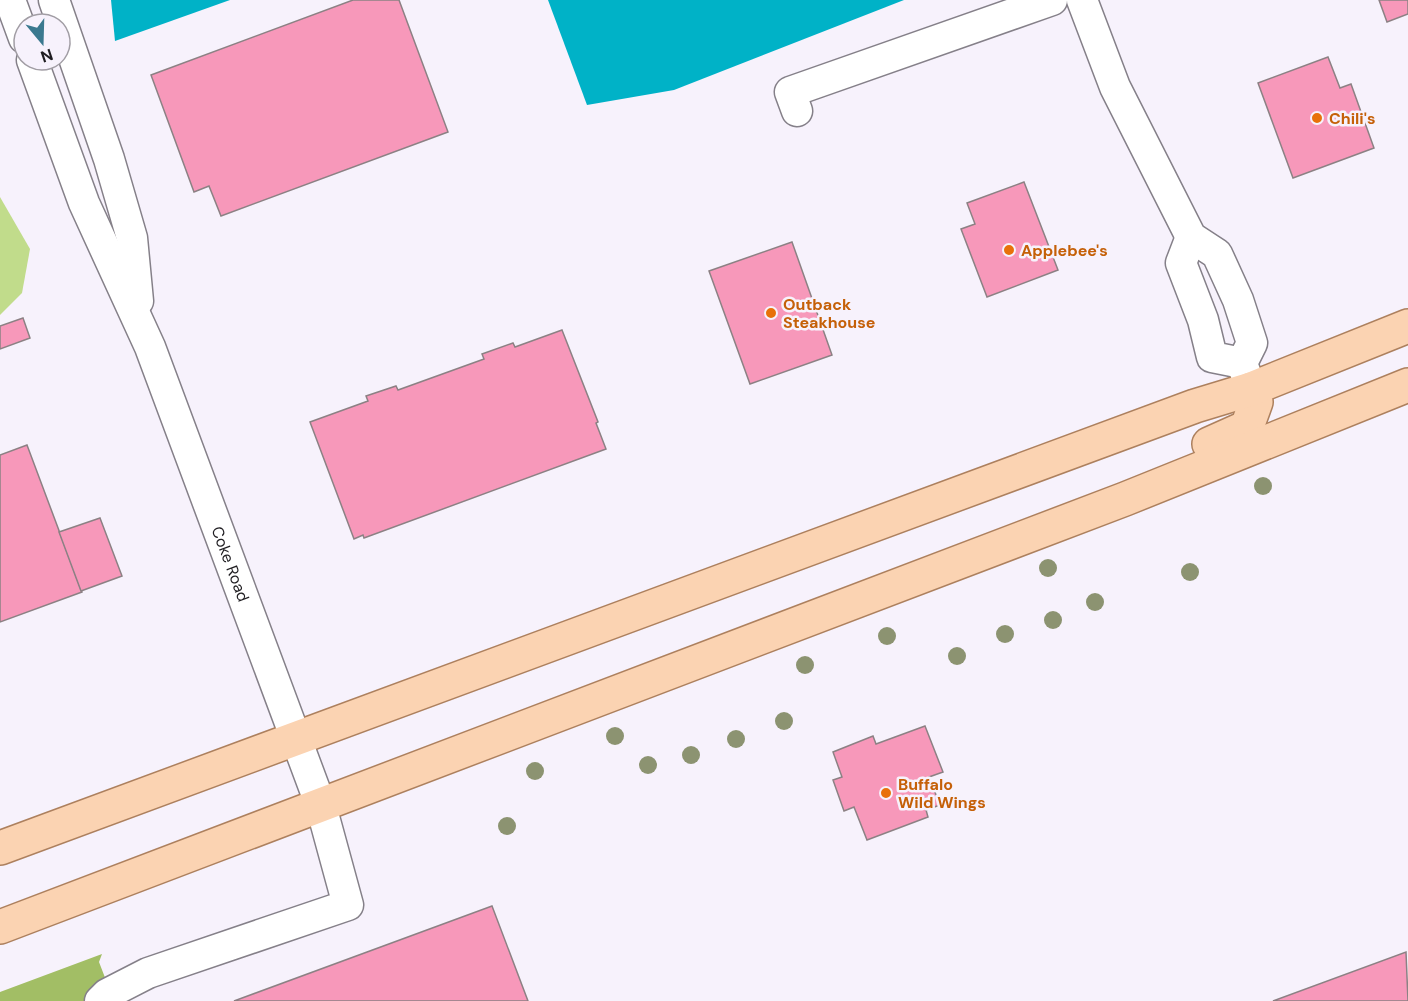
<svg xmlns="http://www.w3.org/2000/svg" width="1408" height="1001" font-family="'DM Sans',sans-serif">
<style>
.green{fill:#c1dc8b}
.forest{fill:#a2be65}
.water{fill:#00b2c7}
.building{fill:#f798ba;stroke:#8c8184;stroke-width:1.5}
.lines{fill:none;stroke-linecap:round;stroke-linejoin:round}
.minor-casing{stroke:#858089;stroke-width:33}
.major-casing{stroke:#ad805e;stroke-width:36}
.minor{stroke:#fff;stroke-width:30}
.major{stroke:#fbd3b2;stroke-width:33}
.tree{fill:#8c9371}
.food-dot{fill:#e8710a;stroke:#f7f2fc;stroke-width:2}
.labels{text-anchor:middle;stroke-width:5;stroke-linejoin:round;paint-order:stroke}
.food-label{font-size:16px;font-weight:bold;fill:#c56008;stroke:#f7f2fc;text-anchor:start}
.street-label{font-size:16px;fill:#1f1d21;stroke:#f7f2fc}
</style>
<rect width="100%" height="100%" fill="#f7f2fc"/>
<path class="green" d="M0,197L30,249L22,293L0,315Z"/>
<path class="forest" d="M102,954L99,962L114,1001H0V992Z"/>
<g class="water">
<path d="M111,0H230L115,41Z"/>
<path d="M548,0H904L674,90L587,105Z"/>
</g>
<g class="building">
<path d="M353,0H399L448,132L221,216L209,186L194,192L151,75Z"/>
<path d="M1379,0H1408V14L1387,22Z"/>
<path d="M1328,57L1340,88L1351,84L1374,148L1293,178L1258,83Z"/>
<path d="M1024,182L1058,270L987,297L961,229L975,224L967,203Z"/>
<path d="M792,242L832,355L750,384L709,271Z"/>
<path d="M23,318L30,338L0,349V326Z"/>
<path d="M562,330L598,422L596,423L606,449L364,538L363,535L354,539L310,422L368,401L366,396L396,386L398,390L484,359L482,354L513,343L515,347Z"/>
<path d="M27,445L82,592L0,622V455Z"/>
<path d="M100,518L122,576L81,591L59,532Z"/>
<path d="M925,726L943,772L929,777L940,805L926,810L928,817L867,840L854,807L844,811L833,780L842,777L833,752L873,736L876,744Z"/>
<path d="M492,906L528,1001H234Z"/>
<path d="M1406,952L1408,1001H1273Z"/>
</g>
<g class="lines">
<g class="minor-casing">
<g id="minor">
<path d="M10,0L24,38"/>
<path d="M54,0L109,159L132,238L138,301"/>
<path d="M1082,0L1115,87L1191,237L1217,254L1238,300L1252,343L1242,363L1251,389"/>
<path id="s1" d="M32,60L84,203L150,347L321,806L348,905L148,973L107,994L100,1001"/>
<path d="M797,111L790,92L1052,0"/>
<path d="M1191,237L1181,263L1203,320L1212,357L1242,363"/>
</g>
</g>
<g class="major-casing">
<g id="major">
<path d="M1209,444L1247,427L1256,402L1251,389"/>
<path d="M0,848L1195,406L1251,389L1408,326"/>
<path d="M0,927L1125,499L1408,385"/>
</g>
</g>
<use href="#minor" class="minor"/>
<use href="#major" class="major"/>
</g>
<g class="tree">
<circle cx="1263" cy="486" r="9"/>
<circle cx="1048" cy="568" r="9"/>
<circle cx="1190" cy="572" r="9"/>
<circle cx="1095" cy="602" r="9"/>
<circle cx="1053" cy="620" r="9"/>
<circle cx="1005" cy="634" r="9"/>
<circle cx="887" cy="636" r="9"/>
<circle cx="957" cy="656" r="9"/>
<circle cx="805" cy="665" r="9"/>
<circle cx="784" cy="721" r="9"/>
<circle cx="615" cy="736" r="9"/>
<circle cx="736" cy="739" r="9"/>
<circle cx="691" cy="755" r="9"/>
<circle cx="648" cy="765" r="9"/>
<circle cx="535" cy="771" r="9"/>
<circle cx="507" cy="826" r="9"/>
</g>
<g class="food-dot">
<circle cx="1317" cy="118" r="6"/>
<circle cx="1009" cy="250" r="6"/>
<circle cx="771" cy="313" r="6"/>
<circle cx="886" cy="793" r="6"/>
</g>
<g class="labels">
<g class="food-label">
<text x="1329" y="124">Chili's</text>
<text x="1021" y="256">Applebee's</text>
<text x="783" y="310">Outback<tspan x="783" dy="18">Steakhouse</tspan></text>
<text x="898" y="790">Buffalo<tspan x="898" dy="18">Wild Wings</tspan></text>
</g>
<g class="street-label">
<text dy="6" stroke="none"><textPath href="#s1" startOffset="542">Coke Road</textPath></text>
</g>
</g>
<g transform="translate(42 42) rotate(161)"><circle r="28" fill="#f7f2fc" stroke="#a19da4" stroke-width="1.5"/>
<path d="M0-4.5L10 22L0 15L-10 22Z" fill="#3b798f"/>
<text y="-9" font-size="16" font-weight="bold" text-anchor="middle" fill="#1f1d21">N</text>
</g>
</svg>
